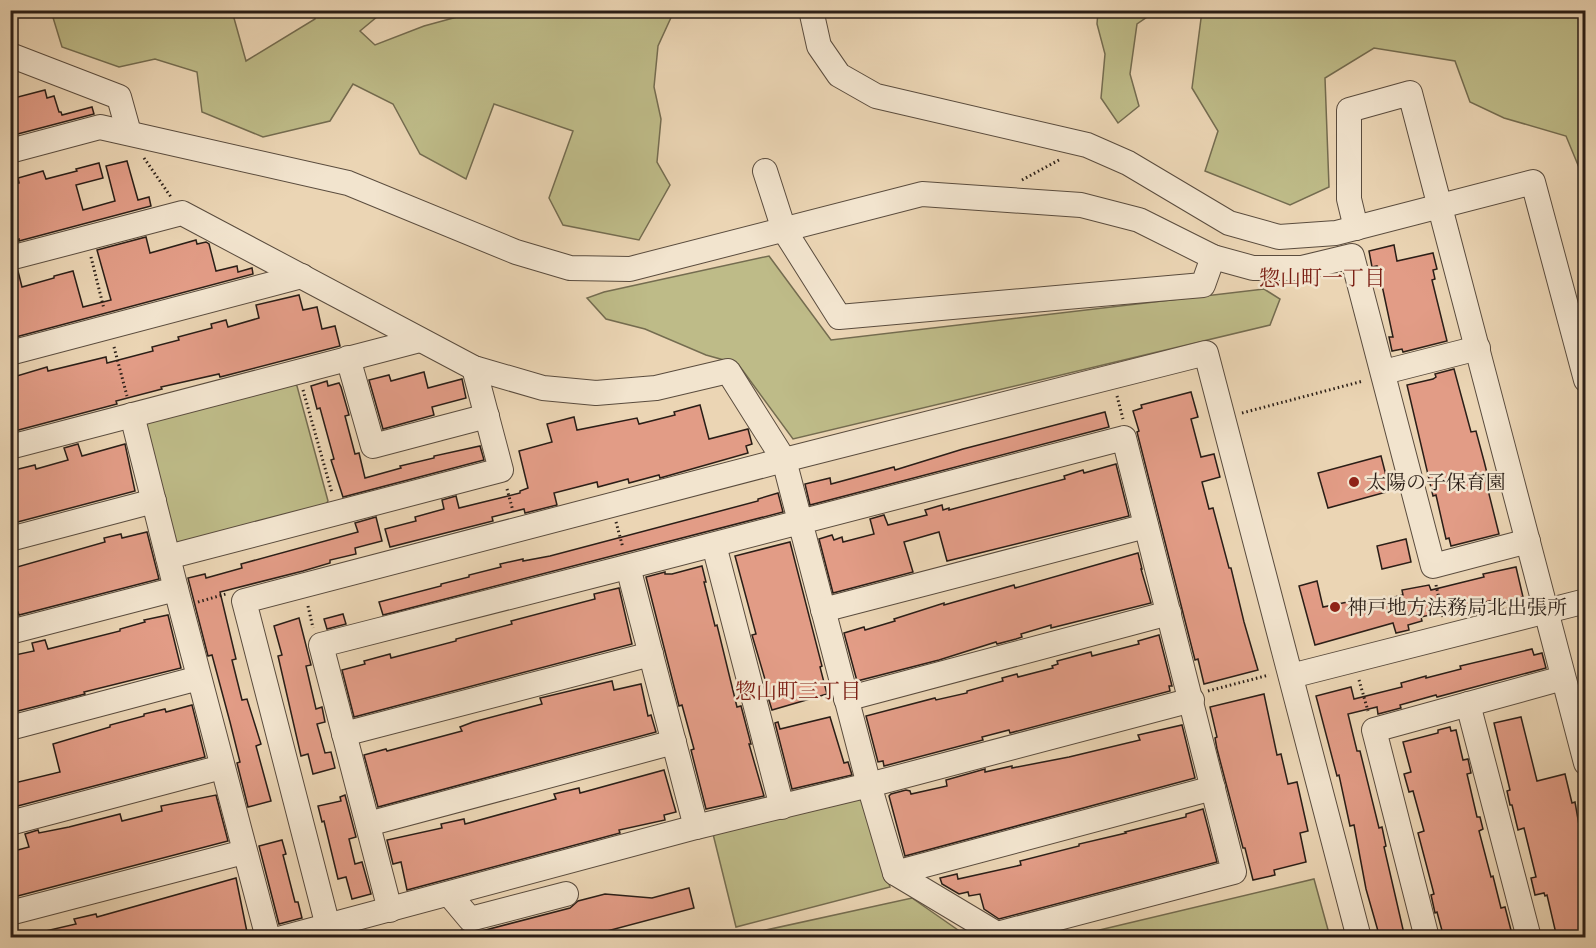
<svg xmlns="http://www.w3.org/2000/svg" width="1596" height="948" font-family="'Libre Caslon Text','Noto Serif JP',serif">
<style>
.green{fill:#bebb88;stroke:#746c50;stroke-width:1.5}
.building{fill:#e29c86;stroke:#2a1e17;stroke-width:1.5}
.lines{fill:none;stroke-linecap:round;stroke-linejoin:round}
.minor-casing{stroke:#5a4c3e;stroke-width:26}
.path{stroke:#2a1e17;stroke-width:3;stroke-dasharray:1.5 3;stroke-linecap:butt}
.minor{stroke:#f2e4ce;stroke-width:24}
.poi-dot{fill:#8f2418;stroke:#f2e4ce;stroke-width:2}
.labels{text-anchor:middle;stroke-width:5;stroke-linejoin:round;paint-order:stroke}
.poi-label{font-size:20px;fill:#2a1e17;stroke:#f2e4ce;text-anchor:start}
.neighbourhood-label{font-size:21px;fill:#7a1f14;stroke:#f2e4ce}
</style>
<rect width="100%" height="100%" fill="#ebd5b4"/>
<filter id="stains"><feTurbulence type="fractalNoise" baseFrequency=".00333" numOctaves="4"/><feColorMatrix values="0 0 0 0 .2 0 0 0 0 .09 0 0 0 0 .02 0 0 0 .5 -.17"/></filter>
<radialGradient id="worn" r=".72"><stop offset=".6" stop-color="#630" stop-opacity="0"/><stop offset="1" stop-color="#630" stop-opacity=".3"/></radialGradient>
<g class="green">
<path d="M51,11H232L246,61L315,19L316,11H384L360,31L375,45L424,26L479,11H674L658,46L654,87L661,119L657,162L670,185L639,240L563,225L549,198L573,131L494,104L466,179L420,154L393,104L353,84L330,121L263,137L202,112L197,72L155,59L119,67L62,47Z"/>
<path d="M1098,11H1156L1137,24L1130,74L1139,106L1118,123L1101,98L1105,54L1097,24Z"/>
<path d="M1202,11H1585V182L1566,136L1504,118L1470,102L1455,61L1374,48L1325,78L1329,187L1290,205L1205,171L1218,131L1192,88Z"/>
<path d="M769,256L831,340L1264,289L1280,299L1270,325L793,439L738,364L706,355L645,329L606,319L587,298L604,292Z"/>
<path d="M293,381L297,386L328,501L322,511L180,547L171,539L142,432L149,419Z"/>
<path d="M855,795L867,802L890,887L736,927L713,834Z"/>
<path d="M1314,879L1330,937H1070Z"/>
<path d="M912,898L968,937H734Z"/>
</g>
<g class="building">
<path d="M45,90L47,98L54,96L59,112H61L62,115L92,107L94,114L10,136V99Z"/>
<path d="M127,161L138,200L149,197L151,206L19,241V239L14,241L10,229V185L19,183L18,178L43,171L46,179L77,171L76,169L99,163L103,178L76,185L83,210L115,201L106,166Z"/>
<path d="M146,237L150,253L196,240L197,244L206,242L209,244L216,271L237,266L238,272L252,268L253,274L12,338L10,272L18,271L22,287L54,278V276L73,271L83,307L111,300L97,250Z"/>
<path d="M1394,245L1397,261L1433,253L1437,269L1433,270L1435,279L1432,280L1447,341L1403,352L1402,349L1392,351L1389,337H1393L1383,290L1377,266L1372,267L1369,251Z"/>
<path d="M299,295L303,310L317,307L322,329L335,326L340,346L220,377L219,374L161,387L162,389L116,401L117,404L11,432L10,378L47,367L48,371L106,357L107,363L153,351L152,347L179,340L178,337L212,328L211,324L226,320L228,327L259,318L256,305Z"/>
<path d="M1454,369L1471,432L1476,431L1484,461L1488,477L1485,478L1499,534L1451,546L1449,538L1446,539L1436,495L1433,496L1407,385L1433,379L1436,377L1435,374Z"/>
<path d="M424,372L428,388L462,379L466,398L432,407L434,415L383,429L369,380L389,375L391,381Z"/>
<path d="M327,381L328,386L339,383L341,387L349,415L345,416L355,454L359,453L365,478L401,468L400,466L434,458V456L480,446L484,460L343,497L331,460L334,459L320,408L317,409L311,386Z"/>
<path d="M1191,392L1198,417L1191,419L1201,457L1214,454L1220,477L1202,482L1209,509L1213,508L1229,568H1231L1244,622L1258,670L1204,684L1198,659L1195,660L1137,432L1139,431L1133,411L1142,408L1141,405Z"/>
<path d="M700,405L709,439L748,429L752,444L746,446L748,453L660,478L659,475L629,483L628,479L598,487L597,482L554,493L557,505L525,513L524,509L492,517L493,521L390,547L385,529L416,521L415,517L444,509L442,500L456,496L459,508L520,493V491L528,488L519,451L552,442L547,424L574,417L577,430L637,418L639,424L675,415L674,412Z"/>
<path d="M1105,412L1109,427L1105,428L810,505L805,484L830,478L831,484L894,467L895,470L963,449Z"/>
<path d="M78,444L82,456L125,444L135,491L10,524V471L35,465L36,469L68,460L64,448Z"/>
<path d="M1381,456L1390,491L1328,508L1318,473Z"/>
<path d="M1116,464L1129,516L947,561L939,532L904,542L913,572L833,593L819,539L832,535L834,540L842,537L843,542L874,534L870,519L884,515L888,525L927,515L925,510L942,505L943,510L949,508V510L1065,479L1064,476L1083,470L1084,473Z"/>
<path d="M778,493L783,512L383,615L379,602L441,586V584L469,577V575L501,567L500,564L523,559V561L550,556L758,501V499Z"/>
<path d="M376,517L382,541L355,548L356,554L330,560V563L303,571L220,592L236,659L232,660L242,700L247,699L261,744L256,746L271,801L248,807L237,763L240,762L230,722L212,655L208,656L188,578L205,574L206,578L242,568L241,564L358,532L355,523Z"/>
<path d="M147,532L159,579L19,615L18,612L10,614V569L105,542L104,538L121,534L122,538Z"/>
<path d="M1406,539L1411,562L1382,569L1377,546Z"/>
<path d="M790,542L822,666L820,667L827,694L772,710L767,694L769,693L752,635L756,634L735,556Z"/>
<path d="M1138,553L1142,569H1141L1151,603L1051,628V625L1021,634L1022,637L1016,639L997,644L996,642L939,660L857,681L844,633L864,627L865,630L895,621L894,619L944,603V605L1014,585L1015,588Z"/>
<path d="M702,566L706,582H704L715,626L717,625L737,707L741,706L751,744H749L764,796L706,809L691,750L694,749L682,705L679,706L646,577L665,572V574H672Z"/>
<path d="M1516,567L1523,597L1491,605L1490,601L1421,617L1422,621L1408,625L1409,630L1396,633L1393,623L1315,645L1299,586L1317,581L1323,607L1362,599L1364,604L1403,595L1402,590L1429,585L1431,590L1484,577L1483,574Z"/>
<path d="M619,588L632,644L354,717L342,670L365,664L364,661L390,654L391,658L456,641V639L512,624L511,621L595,599L594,594Z"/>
<path d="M343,614L346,624L327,629L324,619Z"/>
<path d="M168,615L181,668L84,692L85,694L10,713V656L34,651L32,643L45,640L48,649L120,631V629L145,622L144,620Z"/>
<path d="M299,618L311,665L306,666L316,709L322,707L325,722L317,724L325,753L331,752L335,768L313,774L308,754L301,756L278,656L282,655L274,626Z"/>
<path d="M1159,635L1172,686H1169L1170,691L1010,733L1009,730L982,737L983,740L884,766L883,761L878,762L866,716L935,698L936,700L967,693V691L1003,681L1002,678L1017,674L1018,677L1053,668L1052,666L1058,664L1057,661L1091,652L1092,656L1139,644L1138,641Z"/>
<path d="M1532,649L1534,655L1542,653L1546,668L1437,697L1436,695L1400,705L1401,708L1378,714L1377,707L1348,714L1357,751H1360L1379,828L1382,827L1386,846L1384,847L1405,938H1380L1366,889L1354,825L1350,826L1339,775L1337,776L1316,696L1351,687L1354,699L1402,687L1401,683L1426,676V678L1461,669L1460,666Z"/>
<path d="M612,681L614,690L641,684L648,716L651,715L656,732L378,807L364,755L386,749L387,751L462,731L460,727L473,722L542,704L540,698Z"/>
<path d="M1264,694L1277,755L1281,754L1288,784L1297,782L1308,831L1300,833L1306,862L1274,870L1275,875L1253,880L1245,848H1243L1217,749L1215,738L1217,737L1210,707Z"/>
<path d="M192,705L205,757L10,808V784L60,772L53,744L110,727V725L144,716V714L165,709L166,712Z"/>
<path d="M830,717L844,763L848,762L852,775L792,789L775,723L778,722L780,729Z"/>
<path d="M1521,717L1537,781L1565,774L1572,803L1575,802L1586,865V938H1557L1547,895L1545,896L1544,893L1535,895L1531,878L1536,877L1524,828L1518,830L1512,805H1510L1507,791L1510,790L1494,723Z"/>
<path d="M1182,725L1195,778L905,856L889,796L891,794L906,790L910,791L911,794L947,786L946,780L985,769V772L1012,766V768L1069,757L1140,740L1138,735Z"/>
<path d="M1450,727L1451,731L1456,730L1463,760L1468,759L1471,773L1467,774L1477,817H1480L1483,829L1479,831L1491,877L1493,876L1501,908L1505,907L1513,938H1444L1437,912L1435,913L1431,895L1434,894L1418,833L1424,831L1413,791L1409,792L1404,774L1411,772L1403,742L1438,733V730Z"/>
<path d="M664,770L676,812L664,815L665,820L619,830L620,833L407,890L401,862L393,864L387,840L442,828L441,824L464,819L465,824L556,799L554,794L579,788L580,793Z"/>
<path d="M216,795L228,841L10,898V852L29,847L25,834L38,830L39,833L69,827L120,814L122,821L162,811L161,806Z"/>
<path d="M345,795L356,837L349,839L355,864L362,862L371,894L352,899L346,877L338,879L324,821L322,822L318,806L341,801L340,797Z"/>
<path d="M1203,809L1217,862L999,919L984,909L980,894L969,896L968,892L959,894L942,884L940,878L957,874L958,879L1021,865L1020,861L1079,846V844L1126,833L1125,832L1186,817V814Z"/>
<path d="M282,840L286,854L283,855L295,902H298L302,918L279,924L259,846Z"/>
<path d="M236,878L247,932L224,938H42L41,932L76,924L74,919L96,914L97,917Z"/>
<path d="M689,888L694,908L607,931L609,938H453V933L462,930L474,933L570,908L578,901L605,894L652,898Z"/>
</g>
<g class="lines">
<g class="minor-casing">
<g id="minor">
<path d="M811,10L819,46L839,75L876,96L1087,145L1128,163L1229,223L1279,237L1336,233L1533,182L1586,380"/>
<path d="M10,55L119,97L129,133"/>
<path d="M10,151L100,127L348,183L516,252L570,268L630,269L922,194L1081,205L1139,220L1213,257L1253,268H1302L1352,256L1433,566L1528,541"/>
<path d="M765,171L784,230L839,317L1203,285L1213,257"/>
<path d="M1356,228L1349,199V110L1410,93L1586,763"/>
<path d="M10,258L182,213L474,368L543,388L596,393L656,388L728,371L784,460L869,785L895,873L997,934L1234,872L1124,438C856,508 589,577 321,645L390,910"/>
<path d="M10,353L302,276"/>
<path d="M348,358L373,446L487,416"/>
<path d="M1384,372L1478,348"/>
<path d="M132,415L176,589L268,938"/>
<path d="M10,447L420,340"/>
<path d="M10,539L154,501"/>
<path d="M714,545L782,807"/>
<path d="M168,557L501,470L474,368"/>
<path d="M628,567L696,827"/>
<path d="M823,610L1146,526"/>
<path d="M10,632L176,589"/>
<path d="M1291,676L1586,601"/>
<path d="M846,699L1169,613"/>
<path d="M1468,704L1529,938"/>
<path d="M10,728L199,678"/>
<path d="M344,734L651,654"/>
<path d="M10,823L222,767"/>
<path d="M368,824L674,742"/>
<path d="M895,873L1213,788"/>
<path d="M449,894L470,919L566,894"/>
<path d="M10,913L244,852"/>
<path d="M282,938L696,827L869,785L1192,700"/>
<path d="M331,938L244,601L784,460L1206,353L1359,938"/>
<path d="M1427,938L1374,730L1563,678"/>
</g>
</g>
<g class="path">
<path d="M144,158L171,197"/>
<path d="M1022,180L1059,160"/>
<path d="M91,257L104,309"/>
<path d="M114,347L127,396"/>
<path d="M303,390L332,493"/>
<path d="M1117,396L1123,419"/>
<path d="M1242,413L1363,381"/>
<path d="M507,489L513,511"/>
<path d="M616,522L623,548"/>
<path d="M1436,585L1443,617"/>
<path d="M198,602L226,594"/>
<path d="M308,606L313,628"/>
<path d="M1359,680L1368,711"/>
<path d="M1208,691L1269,675"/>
</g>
<use href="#minor" class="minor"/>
</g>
<g class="poi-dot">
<circle cx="1354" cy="482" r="6"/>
<circle cx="1335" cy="607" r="6"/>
</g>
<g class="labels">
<g class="poi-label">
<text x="1366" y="489">太陽の子保育園</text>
<text x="1347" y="614">神戸地方法務局北出張所</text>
</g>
<g class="neighbourhood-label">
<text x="1322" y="285">惣山町一丁目</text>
<text x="798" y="698">惣山町三丁目</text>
</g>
</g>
<rect width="1596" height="948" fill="none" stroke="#ebd5b4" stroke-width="36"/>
<rect x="12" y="12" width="1572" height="924" fill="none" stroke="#2a1e17" stroke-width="3"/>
<rect x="18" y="18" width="1560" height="912" fill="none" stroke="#2a1e17" stroke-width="1.5"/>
<rect width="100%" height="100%" filter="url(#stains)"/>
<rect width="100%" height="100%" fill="url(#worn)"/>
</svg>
